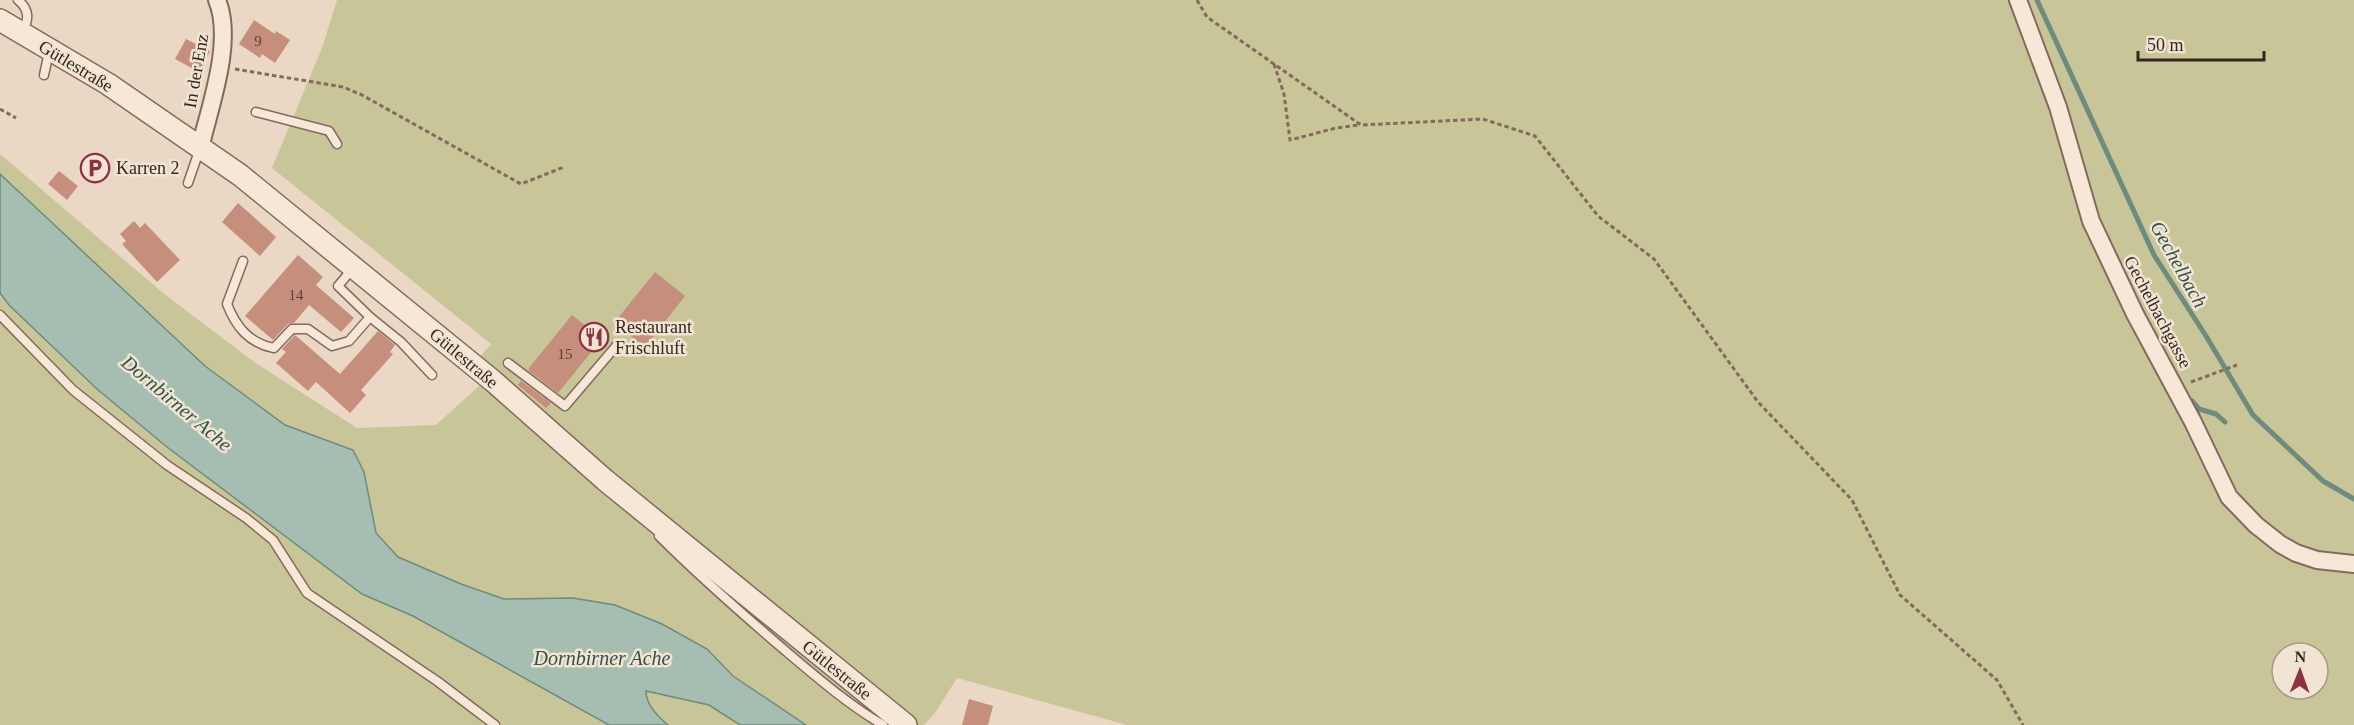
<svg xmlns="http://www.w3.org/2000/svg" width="2354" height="725" font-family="'Times New Roman',serif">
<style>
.green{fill:#c8c599;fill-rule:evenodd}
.water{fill:#a6beb2;stroke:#6d8b7e;stroke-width:1.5}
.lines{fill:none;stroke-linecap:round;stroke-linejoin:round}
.stream{stroke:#6d8b7e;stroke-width:5}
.building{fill:#c68e7d}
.service-casing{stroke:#846a5c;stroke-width:11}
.minor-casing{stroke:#846a5c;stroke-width:20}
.tertiary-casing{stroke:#846a5c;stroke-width:24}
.path{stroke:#846a5c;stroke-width:3;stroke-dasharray:4.5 3;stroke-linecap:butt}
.service{stroke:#f6e7d7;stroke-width:8}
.minor{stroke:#f6e7d7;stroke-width:16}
.tertiary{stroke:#f6e7d7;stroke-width:21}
.labels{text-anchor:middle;stroke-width:5;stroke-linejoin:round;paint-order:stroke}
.number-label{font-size:15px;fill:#594036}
.street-label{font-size:18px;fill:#35261f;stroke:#f2e4d3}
.poi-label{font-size:18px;fill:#35261f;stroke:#f2e4d3;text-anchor:start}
.water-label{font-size:20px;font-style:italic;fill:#2f534b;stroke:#f2e4d3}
</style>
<rect width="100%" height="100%" fill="#ead8c4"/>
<g class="green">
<path d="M337,0H2354V725H1127L957,678L935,713L924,725H806L733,676L707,649L662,624L615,605L573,598L504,599L461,584L398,557L376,533L370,503L353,450L285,425L205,366L0,174V154L163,293L254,362L357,428L436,425L490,376L475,363L491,344L272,168L322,48ZM2282,653H2318V689H2282Z"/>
<path d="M0,293L9,305L167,447L362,594L413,616L609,725H0Z"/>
<path d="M645,691L709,705L740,725H668C657,716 646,705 645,691Z"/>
</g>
<path class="water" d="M0,174L205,366L285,425L353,450L364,472L376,533L398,557L461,584L504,599L573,598L615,605L662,624L707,649L733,676L806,725H740L709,705L646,691C646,705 657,716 668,725H609L413,616L362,594L167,447L97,389L9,305L0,293Z"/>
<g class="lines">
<g class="stream">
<path d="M2037,0L2154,255L2206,336L2253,415L2323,481L2354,499"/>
<path d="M2192,401L2199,409L2216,414L2225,422"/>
<path d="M2194,406L2198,415"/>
</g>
</g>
<g class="building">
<path d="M254,20L275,34L276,31L290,40L275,63L262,54L260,58L239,44Z"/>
<path d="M186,39L210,51L199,72L175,59Z"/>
<path d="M59,171L78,186L67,200L48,184Z"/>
<path d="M238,203L276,237L260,256L222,222Z"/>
<path d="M134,221L140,228L145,223L180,260L157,282L122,244L126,241L120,234Z"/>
<path d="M298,255L323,277L316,285L354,318L341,332L309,305L294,323L288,324L273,340L245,316Z"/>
<path d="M655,272L685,296L645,347L614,323Z"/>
<path d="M572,315L602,339L558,393L529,371V368Z"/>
<path d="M378,331L395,345L390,352L393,354L361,390L366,395L350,413L316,382L308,391L276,363L286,352L282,349L295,335L340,374Z"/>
<path d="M521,381L551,403L546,408L518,385Z"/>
<path d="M969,699L993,706L988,725H962Z"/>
</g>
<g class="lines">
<g class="service-casing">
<g id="service">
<path d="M18,0C30,10 29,20 22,33"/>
<path d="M44,75L49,52"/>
<path d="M256,112L329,131L337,144"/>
<path d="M188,183L200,148"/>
<path d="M243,261L227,304C236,327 249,343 274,348L292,329H308L332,346L349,341L370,317L338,286L354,267"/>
<path d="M0,315L73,390L167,465L246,518L273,540L307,593L437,681L495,725"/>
<path d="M370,317L401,342L432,375"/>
<path d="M508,363L565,406L617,345"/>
<path d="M659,536C698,575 739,611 781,647C814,675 846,703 883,725"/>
</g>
</g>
<g class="minor-casing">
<g id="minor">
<path d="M2018,0L2058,107L2091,221L2135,314L2193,422L2229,497L2256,525L2280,544L2296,553L2317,560L2354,564"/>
<path d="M200,148C210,106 234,41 217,0"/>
</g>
</g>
<g class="tertiary-casing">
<path id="tertiary" d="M0,20L108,84L240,175L493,381L605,480L906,725"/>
</g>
<g class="path">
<path d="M1197,0L1207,17L1361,125L1483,119L1535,136L1598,216L1654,259L1758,402L1852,500L1900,595L1997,680L2023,725"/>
<path d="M1274,64L1284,94L1290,140L1336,128L1359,125"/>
<path d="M235,69L343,87L362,95L521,184L564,167"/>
<path d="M0,109L16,118"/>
<path d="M2191,382L2237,365"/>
</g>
<use href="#service" class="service"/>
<use href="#minor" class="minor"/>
<use href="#tertiary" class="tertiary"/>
</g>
<defs>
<g id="parking-ring" transform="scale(1.5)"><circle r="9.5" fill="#f2e4d3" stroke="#8e3143" stroke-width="1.5"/><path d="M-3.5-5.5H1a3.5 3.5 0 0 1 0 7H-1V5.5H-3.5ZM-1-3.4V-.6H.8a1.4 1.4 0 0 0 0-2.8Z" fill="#8e3143"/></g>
<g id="restaurant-ring" transform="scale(1.5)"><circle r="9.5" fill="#f2e4d3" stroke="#8e3143" stroke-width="1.5"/><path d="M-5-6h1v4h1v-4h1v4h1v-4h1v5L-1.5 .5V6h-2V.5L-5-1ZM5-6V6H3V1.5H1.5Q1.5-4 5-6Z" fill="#8e3143"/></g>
</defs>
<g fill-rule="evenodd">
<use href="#parking-ring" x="95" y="168"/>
<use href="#restaurant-ring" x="594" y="337"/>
</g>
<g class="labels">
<g class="number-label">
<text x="258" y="46">9</text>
<text x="296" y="300">14</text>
<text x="565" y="359">15</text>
</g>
<g class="street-label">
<text transform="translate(76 66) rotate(31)" y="6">Gütlestraße</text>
<text transform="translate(196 71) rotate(-80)" y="6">In der Enz</text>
<text transform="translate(2158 312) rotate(62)" y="6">Gechelbachgasse</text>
<text transform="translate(464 358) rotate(40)" y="6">Gütlestraße</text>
<text transform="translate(837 670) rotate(39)" y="6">Gütlestraße</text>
</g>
<g class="poi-label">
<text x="116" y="174">Karren 2</text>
<text x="615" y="333">Restaurant<tspan x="615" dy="21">Frischluft</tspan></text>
</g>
<g class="water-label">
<text transform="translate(2179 264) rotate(61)" y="7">Gechelbach</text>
<text transform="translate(177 403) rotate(40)" y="7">Dornbirner Ache</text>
<text x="602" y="665">Dornbirner Ache</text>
</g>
</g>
<g transform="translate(2300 671) rotate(1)"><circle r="28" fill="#f2e4d3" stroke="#a6988b" stroke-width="1.5"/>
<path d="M0-4.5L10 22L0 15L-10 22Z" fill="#8e3143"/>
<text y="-9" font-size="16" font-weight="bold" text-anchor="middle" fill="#35261f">N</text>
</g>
<path d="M2138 51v9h126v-9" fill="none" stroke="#35261f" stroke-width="3"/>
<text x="2147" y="51" font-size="18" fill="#35261f" stroke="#f2e4d3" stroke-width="4.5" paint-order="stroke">50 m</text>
</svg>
